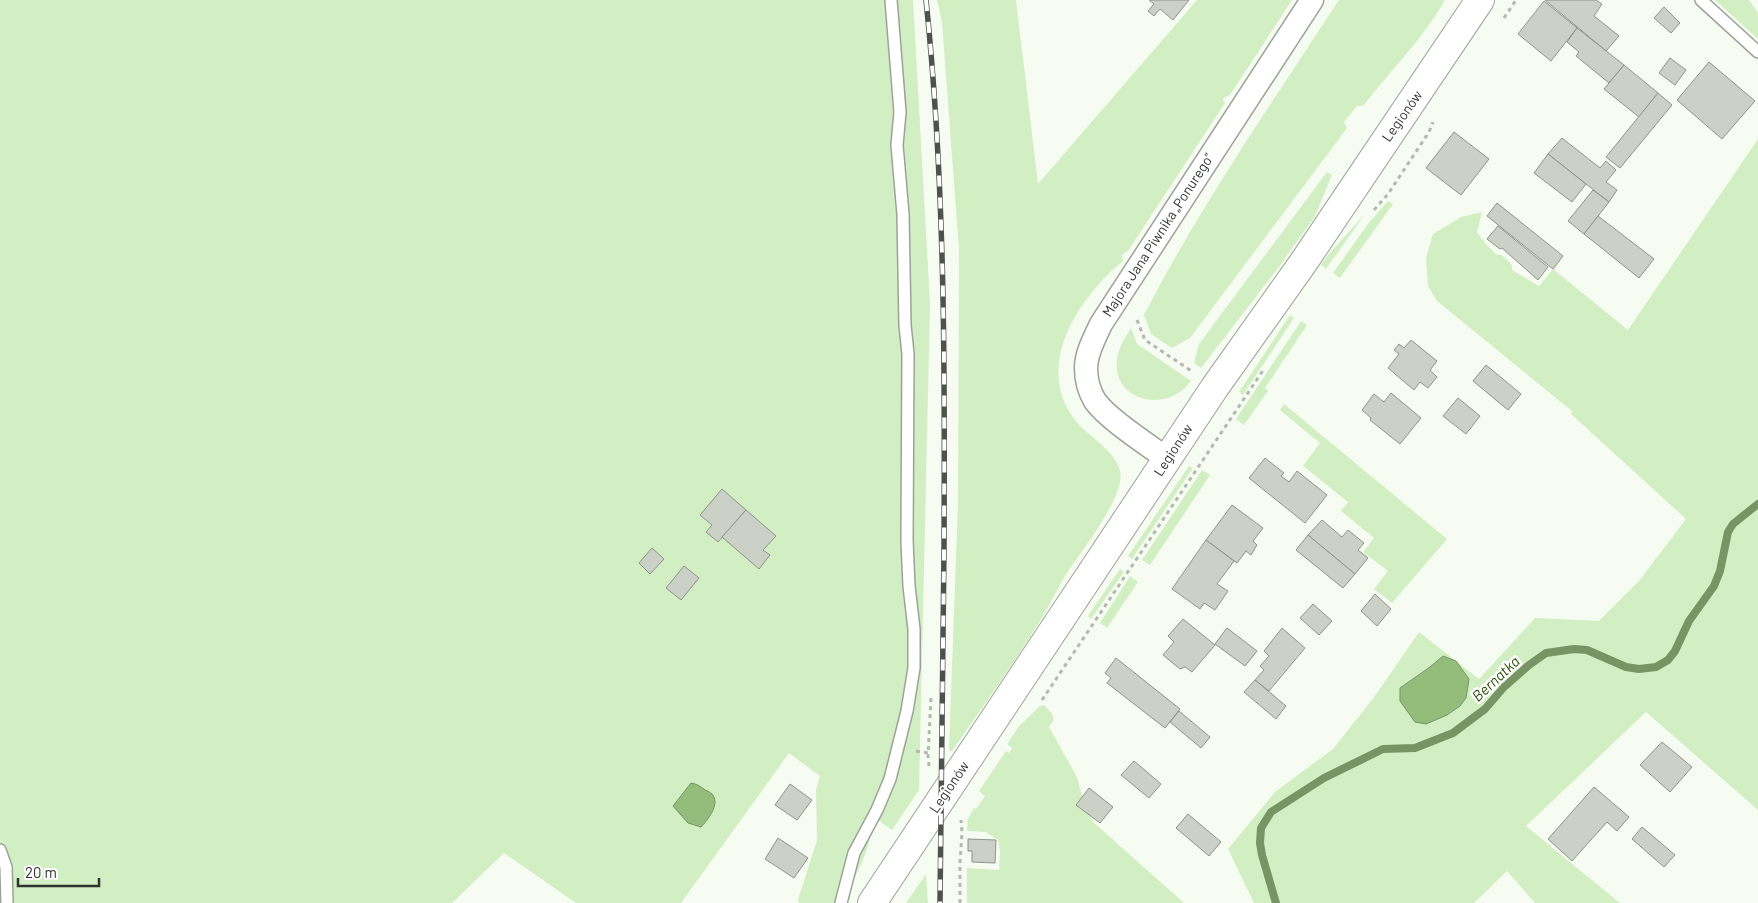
<svg xmlns="http://www.w3.org/2000/svg" width="1758" height="903" font-family="Barlow,sans-serif">
<style>
.green{fill:#d2eec3}
.water{fill:#94bd7b;stroke:#769464}
.lines{fill:none;stroke-linecap:round;stroke-linejoin:round}
.stream{stroke:#769464;stroke-width:8}
.building{fill:#cbd1c7;stroke:#8e938b}
.service-casing{stroke:#9ca299;stroke-width:14}
.minor-casing{stroke:#9ca299;stroke-width:25}
.tertiary-casing{stroke:#9ca299;stroke-width:30}
.path{stroke:#b4b8b1;stroke-width:3;stroke-dasharray:4 4;stroke-linecap:butt}
.service{stroke:#fff;stroke-width:11}
.minor{stroke:#fff;stroke-width:22}
.tertiary{stroke:#fff;stroke-width:28}
.rail-casing{stroke:#4f514d;stroke-width:5.5}
.rail{stroke:#fff;stroke-width:4;stroke-dasharray:11;stroke-linecap:butt}
.labels{text-anchor:middle;stroke-width:5;stroke-linejoin:round;paint-order:stroke}
.street-label{font-size:14px;fill:#313330;stroke:#fff}
.water-label{font-size:15px;font-style:italic;fill:#294e06;stroke:#fff}
</style>
<rect width="100%" height="100%" fill="#f6fcf2"/>
<g class="green">
<path d="M0,0H913L930,304L919,790L892,830L874,817C871,847 857,881 836,903H799L798,900L817,840L816,790L820,776L789,753L681,903H576L504,853L452,903H0Z"/>
<path d="M937,0H1016L1038,184L1197,0H1292L1230,95L1225,97L1223,99L1225,103L1128,251L1122,255L1123,261C1079,297 1032,367 1076,421C1090,439 1126,456 1120,482C1114,511 1082,550 1065,576C1057,589 1051,603 1043,616C1015,662 983,706 952,751H949L958,501L959,249L942,22Z"/>
<path d="M1339,0H1445C1423,39 1390,71 1363,106H1357L1344,122L1347,128L1190,338L1172,348L1151,334L1144,315C1201,205 1271,104 1339,0Z"/>
<path d="M1715,0H1749L1758,13V39Z"/>
<path d="M1758,139V810L1646,712L1526,826L1620,903H1535L1507,871L1474,903H1254L1228,849L1275,792L1333,749L1375,696L1419,632L1479,679L1535,618L1599,621L1639,581L1686,519L1571,414L1572,411L1437,301L1428,286L1426,258L1433,234L1461,217L1482,212L1477,232L1485,243L1497,255H1502L1512,265V270L1539,286L1553,269L1628,330Z"/>
<path d="M1327,172L1332,175L1315,216L1279,267L1201,368L1194,363L1199,344Z"/>
<path d="M1388,201L1393,204L1340,278L1333,273L1368,224Z"/>
<path d="M1365,214L1326,269L1321,265L1327,256Z"/>
<path d="M1290,315L1294,318L1243,395L1239,392Z"/>
<path d="M1301,321L1307,325L1265,388L1268,391L1244,425L1236,419Z"/>
<path d="M1131,328L1137,344L1191,381C1168,414 1112,402 1117,360C1118,348 1125,338 1131,328Z"/>
<path d="M1284,404L1447,539L1392,603L1374,589L1388,571L1363,552L1374,538L1341,511L1348,502L1303,466L1320,443L1280,410Z"/>
<path d="M1189,466L1193,468L1132,559L1128,556Z"/>
<path d="M1202,470L1210,475L1150,565L1142,560Z"/>
<path d="M1120,569L1124,572L1091,619L1088,616Z"/>
<path d="M1130,576L1138,582L1107,628L1100,623Z"/>
<path d="M1044,705L1052,714L1054,720L1049,727L1077,777L1084,804L1093,822L1184,903H967V868L999,870L1000,851L998,840L986,832L967,831L968,819L974,808L976,809L985,796L979,791L1006,751L1009,753L1012,748L1008,745V743L1019,726L1040,706Z"/>
<path d="M926,874L928,903H906Z"/>
</g>
<g class="water">
<path d="M1443,656L1456,661L1469,679L1466,698L1460,706L1447,715L1426,724L1415,722L1400,701V688L1430,667Z"/>
<path d="M691,783C697,784 700,786 705,790C708,791 710,792 712,794C721,804 707,821 701,827L688,823L673,806Z"/>
</g>
<g class="lines">
<path class="stream" d="M1276,903L1262,855L1260,843L1261,828L1271,812L1324,778L1383,749L1415,748L1453,733L1485,709L1504,687L1529,665L1546,653L1574,649L1587,650L1626,667L1639,669L1656,667L1668,660L1675,651L1689,621L1714,586L1720,571L1728,532L1733,524L1758,504"/>
</g>
<g class="building">
<path d="M1149,0H1189L1173,20L1160,9L1154,16L1148,11L1154,4Z"/>
<path d="M1545,0H1596L1602,4L1594,16L1619,36L1606,51Z"/>
<path d="M1544,1L1577,28L1551,61L1518,34Z"/>
<path d="M1664,7L1680,23L1671,33L1654,18Z"/>
<path d="M1577,28L1624,65L1609,83L1576,56L1579,52L1567,42Z"/>
<path d="M1670,58L1686,70L1675,85L1659,73Z"/>
<path d="M1709,62L1755,101L1722,139L1677,100Z"/>
<path d="M1624,65L1658,93L1639,117L1604,89Z"/>
<path d="M1658,93L1672,105L1620,168L1606,157Z"/>
<path d="M1454,132L1489,159L1461,195L1426,168Z"/>
<path d="M1562,138L1600,168L1606,161L1616,170L1606,182L1617,190L1609,202L1548,154Z"/>
<path d="M1548,154L1586,184L1572,202L1534,173Z"/>
<path d="M1593,190L1609,202L1584,234L1568,221Z"/>
<path d="M1497,203L1563,256L1553,269L1487,216Z"/>
<path d="M1598,216L1654,259L1639,278L1584,234Z"/>
<path d="M1498,226L1548,267L1538,280L1502,248L1500,249L1487,239Z"/>
<path d="M1411,340L1437,361L1430,370L1437,377L1428,388L1420,382L1414,390L1388,368L1399,354L1394,350L1399,344L1404,348Z"/>
<path d="M1486,365L1521,394L1508,410L1473,381Z"/>
<path d="M1391,393L1421,418L1400,444L1370,420L1371,418L1362,410L1374,394L1384,402Z"/>
<path d="M1458,398L1480,416L1466,434L1443,416Z"/>
<path d="M1265,458L1284,473L1281,476L1289,482L1297,471L1327,495L1305,523L1249,478Z"/>
<path d="M722,489L746,510L718,542L706,532L712,525L700,515Z"/>
<path d="M1232,505L1263,528L1253,541L1257,545L1251,555L1246,551L1237,563L1206,540Z"/>
<path d="M746,510L776,536L763,550L770,555L759,569L722,537Z"/>
<path d="M1322,520L1342,537L1348,530L1364,543L1358,550L1368,558L1355,574L1308,535Z"/>
<path d="M1308,535L1355,574L1343,588L1296,550Z"/>
<path d="M1206,540L1234,561L1217,584L1228,591L1215,610L1204,603L1200,609L1172,589Z"/>
<path d="M652,548L664,559L650,574L639,563Z"/>
<path d="M684,566L699,578L681,600L666,588Z"/>
<path d="M1375,594L1391,609L1377,626L1361,611Z"/>
<path d="M1313,604L1332,621L1319,635L1300,618Z"/>
<path d="M1183,619L1215,645L1192,672L1185,667L1180,669L1163,655L1174,642L1168,636Z"/>
<path d="M1227,628L1257,651L1245,666L1215,644Z"/>
<path d="M1282,628L1305,648L1269,691L1255,680L1264,670L1260,666L1269,656L1264,651Z"/>
<path d="M1116,658L1180,709L1165,728L1107,683L1111,678L1105,673Z"/>
<path d="M1255,680L1286,706L1276,719L1244,692Z"/>
<path d="M1179,711L1210,737L1201,748L1170,722Z"/>
<path d="M1662,742L1692,767L1670,792L1640,765Z"/>
<path d="M1134,761L1161,784L1149,798L1121,775Z"/>
<path d="M790,784L812,800L797,820L775,805Z"/>
<path d="M1594,787L1629,817L1617,831L1607,822L1572,861L1548,839Z"/>
<path d="M1089,788L1113,807L1100,823L1076,805Z"/>
<path d="M1188,814L1221,842L1209,856L1176,828Z"/>
<path d="M1642,827L1675,855L1664,867L1632,839Z"/>
<path d="M778,838L808,858L794,878L765,859Z"/>
<path d="M968,839L996,840L995,863L972,862V851H968Z"/>
</g>
<g class="lines">
<g class="service-casing">
<g id="service">
<path d="M1701,0L1758,52"/>
<path d="M0,850L6,867L7,903"/>
<path d="M841,903L854,853L877,810L890,779L907,711L914,668V629L909,586L907,541L908,354L905,325L903,214L897,145L900,112L891,0"/>
</g>
</g>
<g class="minor-casing">
<path id="minor" d="M1167,459C1147,444 1109,420 1095,401C1089,391 1086,379 1086,368C1086,353 1095,337 1101,324L1312,0"/>
</g>
<g class="tertiary-casing">
<path id="tertiary" d="M872,903L1215,387L1303,263L1480,0"/>
</g>
<g class="path">
<path d="M1504,18L1516,0"/>
<path d="M1374,210L1388,194L1429,132L1433,122"/>
<path d="M1137,320L1145,340L1193,372"/>
<path d="M1042,700L1264,369"/>
<path d="M916,751L928,753"/>
<path d="M929,766L928,755L931,698"/>
<path d="M960,903V863L962,832L961,820"/>
</g>
<use href="#service" class="service"/>
<use href="#minor" class="minor"/>
<use href="#tertiary" class="tertiary"/>
<g class="rail-casing">
<path id="rail" d="M926,0C945,182 945,366 944,549C943,667 941,785 940,903"/>
</g>
<use href="#rail" class="rail"/>
</g>
<g class="labels">
<g class="street-label">
<text transform="translate(1402 116) rotate(-55)" y="5">Legionów</text>
<text transform="translate(1158 235) rotate(-57)" y="5">Majora Jana Piwnika „Ponurego”</text>
<text transform="translate(1173 450) rotate(-57)" y="5">Legionów</text>
<text transform="translate(949 787) rotate(-56)" y="5">Legionów</text>
</g>
<g class="water-label">
<text transform="translate(1496 679) rotate(-43)" y="5">Bernatka</text>
</g>
</g>
<path d="M18 878v8h81v-8" fill="none" stroke="#313330" stroke-width="2.5"/>
<text x="25" y="878" font-size="15" fill="#313330" stroke="#ffffff" stroke-width="4" paint-order="stroke">20 m</text>
</svg>
